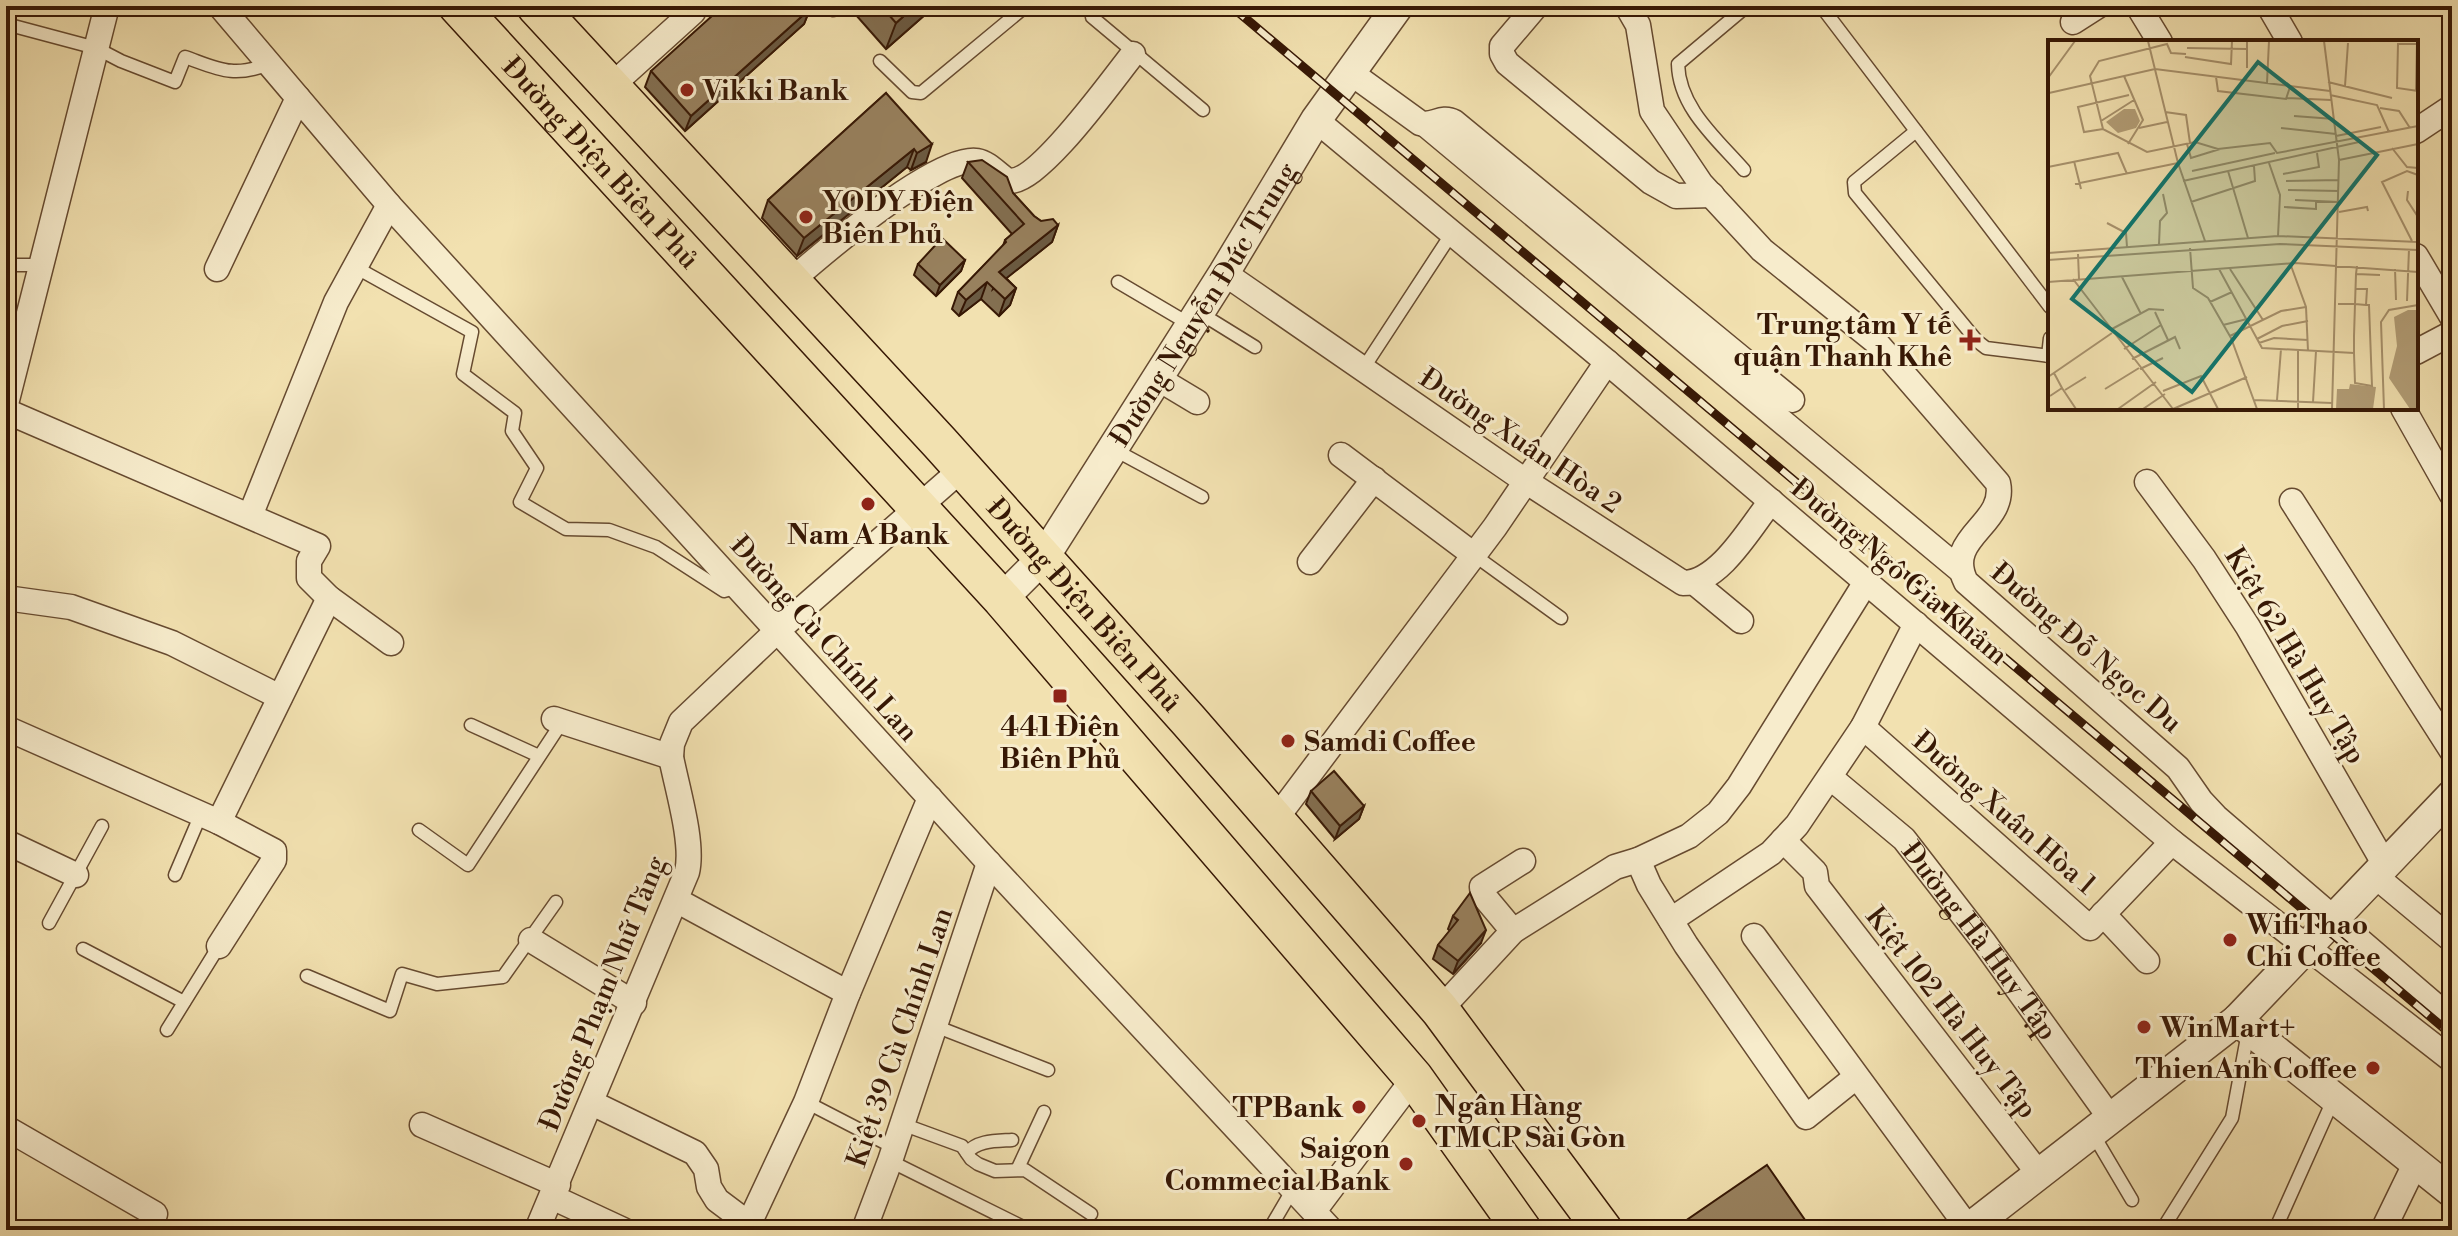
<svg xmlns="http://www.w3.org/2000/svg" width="2458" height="1236" font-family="'Libre Bodoni',serif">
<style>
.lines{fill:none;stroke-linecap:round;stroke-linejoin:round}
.service-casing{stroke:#664a30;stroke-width:15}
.minor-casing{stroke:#664a30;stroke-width:27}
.tertiary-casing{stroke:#664a30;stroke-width:33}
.primary-casing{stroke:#371805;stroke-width:41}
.service{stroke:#f7eccc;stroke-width:12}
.minor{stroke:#f7eccc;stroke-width:24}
.tertiary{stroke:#f7eccc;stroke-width:30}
.primary{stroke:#f2e1b0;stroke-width:38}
.rail-casing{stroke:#371805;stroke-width:9}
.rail{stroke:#f7eccc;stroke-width:6;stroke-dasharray:18;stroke-linecap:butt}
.wall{fill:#836f51;stroke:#371805;stroke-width:2}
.shaded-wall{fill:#6a5a42;stroke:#371805;stroke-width:2}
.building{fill:#98815e;stroke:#371805;stroke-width:2}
.poi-dot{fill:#8f2418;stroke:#f7eccc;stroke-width:3}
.labels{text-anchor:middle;stroke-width:6;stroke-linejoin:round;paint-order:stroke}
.poi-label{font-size:28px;font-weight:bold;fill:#371805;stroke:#f7eccc;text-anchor:start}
.street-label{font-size:28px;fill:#371805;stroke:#f7eccc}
.inset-road{fill:none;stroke:#a7916c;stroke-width:2}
.view{fill:#0f766e;fill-opacity:0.15;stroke:#0f766e;stroke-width:4}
.inset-edge{fill:none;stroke:#371805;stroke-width:4}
</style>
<rect width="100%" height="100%" fill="#f2e1b0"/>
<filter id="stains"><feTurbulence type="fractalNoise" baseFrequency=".0025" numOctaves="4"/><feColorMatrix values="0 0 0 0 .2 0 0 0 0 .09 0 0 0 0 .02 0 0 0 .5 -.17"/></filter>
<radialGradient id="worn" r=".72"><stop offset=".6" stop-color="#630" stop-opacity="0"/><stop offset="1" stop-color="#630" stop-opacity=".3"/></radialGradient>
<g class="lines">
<g class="service-casing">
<g id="service">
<path d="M830,6L833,10"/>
<path d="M1821,6L2050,307"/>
<path d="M1092,17L1203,110"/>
<path d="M6,24L96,48L121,61L175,82L185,57C219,69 233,78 269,64"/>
<path d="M880,61L912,92L921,93L1026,6"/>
<path d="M1916,131L1854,182L1855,193L1977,341L1986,348L2050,356"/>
<path d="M1744,170C1717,139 1679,108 1678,64L1747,6"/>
<path d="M6,265H43"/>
<path d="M355,267L472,332L463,374L515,413L512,431L537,468L520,502L566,529L609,530L656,547L724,591L738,587"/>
<path d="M1118,282L1191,325"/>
<path d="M1200,313L1255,347"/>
<path d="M2048,356L2050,338"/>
<path d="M1363,369L1452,233"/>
<path d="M1113,449L1202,497"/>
<path d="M1474,555L1561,618"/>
<path d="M471,725L539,756"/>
<path d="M419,830L468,865L562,722"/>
<path d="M175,875L201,814"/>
<path d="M49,923L102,826"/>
<path d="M83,949L184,1002"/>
<path d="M307,976L390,1011L402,974L437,984L503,977L556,902"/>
<path d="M935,1026L1048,1070"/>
<path d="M167,1030L219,946"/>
<path d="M806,1102L895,1148"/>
<path d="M902,1124L962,1146L971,1159L978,1164L995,1171L1025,1170L1091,1214"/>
<path d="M2093,1134L2132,1200"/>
<path d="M967,1153C977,1140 997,1141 1012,1140"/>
<path d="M890,1161L1029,1230"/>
<path d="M1018,1168L1044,1112"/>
<path d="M1269,1230L1293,1189"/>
<path d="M2162,1230L2232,1118L2248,1032"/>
<path d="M2275,1230L2334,1098"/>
</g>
</g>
<g class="minor-casing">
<g id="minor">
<path d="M220,6L389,205L989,863L1331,1230"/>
<path d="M1536,6L1502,46V54L1507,63L1651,182L1676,196L1712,195"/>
<path d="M1627,6L1638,25L1652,111L1701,184L1762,250L1875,341L1998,483C2007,525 1943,537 1966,582L2178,768L2201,801L2216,817L2452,1020"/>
<path d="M2138,6L2160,42"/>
<path d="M2269,6L2290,42"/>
<path d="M2073,22L2098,6"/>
<path d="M1351,73L1420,123C1433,127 1441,115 1454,122L1792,400"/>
<path d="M610,87L693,12L689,6"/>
<path d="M1316,120L1607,362L2172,842L2452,1060"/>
<path d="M1426,125L1959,569"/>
<path d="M2416,131L2452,107"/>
<path d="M2416,256L2452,317"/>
<path d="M217,269L298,98"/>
<path d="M1224,273L1527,482L1683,583C1719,583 1750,528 1771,501"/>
<path d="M791,281C822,254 938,154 977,161C989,163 998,175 1008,181C1039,184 1112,80 1133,54"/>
<path d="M2416,352L2452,333"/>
<path d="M1157,378L1197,402"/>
<path d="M6,404L107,6"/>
<path d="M2403,408L2452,495"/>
<path d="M6,411L318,546L309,561V578L329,598L391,643"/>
<path d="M1341,455L1474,555"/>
<path d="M2147,482L2204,559L2248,627L2385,865"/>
<path d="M2292,501L2452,751"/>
<path d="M250,516L336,302L389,205"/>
<path d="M1310,562L1374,479"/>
<path d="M1695,583L1741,621"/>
<path d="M6,598L71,607L172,643L280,697"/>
<path d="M554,719L671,757"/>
<path d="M1863,727L2090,928L2172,842"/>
<path d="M6,728L219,822L274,851V860L219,946"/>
<path id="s1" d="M1831,778L1904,839L1983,941L2111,1119"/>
<path d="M1275,820L1495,527L1607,362"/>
<path d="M219,822L329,598"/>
<path d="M1783,840L1815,872L1817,886L2039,1174"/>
<path d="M6,842L76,875"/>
<path d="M1638,860L1649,885L1686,945L1806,1117L1856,1077"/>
<path d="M2374,875L2452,940"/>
<path d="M676,900L848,993"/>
<path d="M2103,914L2147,961"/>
<path d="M1671,920L1771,853L1797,825L1863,727L1916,624"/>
<path d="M1513,931L1483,895L1482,887L1523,861"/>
<path d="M1754,936L1969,1229"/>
<path d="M531,940L634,1003"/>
<path d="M1440,1010L1513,931L1615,867L1638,860L1689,836L1718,813L1739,786L1866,582"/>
<path d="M592,1103L695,1153L706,1169L709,1187L717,1200L749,1224"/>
<path d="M422,1125L558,1185"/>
<path d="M6,1128L155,1214L149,1230"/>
<path d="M552,1197L623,1230"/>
<path d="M1314,1211L1414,1078"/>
<path d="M537,1230L687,872C694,843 677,788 671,757L672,744L681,722L778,630L963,468"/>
<path d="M746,1230L806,1102L848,993L930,798"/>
<path d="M864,1230L890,1161L989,863"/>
<path d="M2383,1230L2416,1162"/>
</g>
</g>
<g class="tertiary-casing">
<g id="tertiary">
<path id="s2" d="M1002,599L1044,557L1224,273L1316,120L1398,6"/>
<path d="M2237,1020L2452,1192"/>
<path d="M1967,1230L2237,1020L2452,795"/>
</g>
</g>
<g class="primary-casing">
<g id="primary">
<path id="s3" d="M458,6L1002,599L1414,1078L1522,1230"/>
<path id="s4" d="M536,6L940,443L1189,721L1440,1010L1603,1230"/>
</g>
</g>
<use href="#service" class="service"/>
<use href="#minor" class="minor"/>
<use href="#tertiary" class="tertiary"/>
<use href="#primary" class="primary"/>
<g class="rail-casing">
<path id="rail" d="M1231,6L2452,1035"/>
</g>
<use href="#rail" class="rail"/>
</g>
<g class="wall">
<path d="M848,6H935L886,49Z"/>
<path d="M810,9L804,24L685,131L645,87L651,71Z"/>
<path d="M886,93L926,162L911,170L907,167L797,256L762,218L768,200Z"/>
<path d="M968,162L1013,193L1034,216L1041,221L1058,225L1052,242L1006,278L1016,288L1010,305L999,316L981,299L959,316L952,309L958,292L1003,246L1005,240L1012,234L962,178Z"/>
<path d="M965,260L961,271L936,296L914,275L918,264Z"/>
<path d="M1311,791L1364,806L1359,819L1335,839L1306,804Z"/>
<path d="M1453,916L1481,943L1453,974L1433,959L1438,945L1450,931L1448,929Z"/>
</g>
<g class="shaded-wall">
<path d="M915,6H935L886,49L896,23Z"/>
<path d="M810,9L804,24L685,131L691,116Z"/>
<path d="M932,144L926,162L911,170L917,153Z"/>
<path d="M914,149L907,167L797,256L804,238Z"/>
<path d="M1058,225L1052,242L993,289L999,272Z"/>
<path d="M965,260L961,271L936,296L940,285Z"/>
<path d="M987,282L981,299L959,316L966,300Z"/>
<path d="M1016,288L1010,305L999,316L1005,299Z"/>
<path d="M1364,806L1359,819L1335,839L1340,826Z"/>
<path d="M1486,930L1481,943L1453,974L1458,961Z"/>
</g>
<g class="building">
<path d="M723,6H807L810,9L691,116L651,71Z"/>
<path d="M881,6H915L896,23Z"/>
<path d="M886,93L932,144L917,153L914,149L804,238L768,200Z"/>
<path d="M982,160L1007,177L1013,193L1034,216L1041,221L1053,219L1058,225L999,272L1016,288L1005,299L987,282L966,300L958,292L1006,242L1005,240L1024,224L968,162Z"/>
<path d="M942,238L965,260L940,285L918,264Z"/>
<path d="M1334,771L1364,806L1340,826L1311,791Z"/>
<path d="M1470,893L1486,930L1458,961L1438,945L1458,920L1453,916Z"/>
<path d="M1767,1165L1812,1230H1672Z"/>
</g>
<g class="poi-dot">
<circle cx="687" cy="90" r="8"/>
<circle cx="806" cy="217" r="8"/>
<path d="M1966 328h8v8h8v8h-8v8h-8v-8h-8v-8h8z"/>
<circle cx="868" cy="504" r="8"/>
<rect x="1052" y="688" width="16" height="16" rx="4"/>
<circle cx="1288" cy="741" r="8"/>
<circle cx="2230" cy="940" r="8"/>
<circle cx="2144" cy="1027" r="8"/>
<circle cx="2373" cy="1068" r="8"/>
<circle cx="1359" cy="1107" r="8"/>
<circle cx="1419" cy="1121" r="8"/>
<circle cx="1406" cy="1164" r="8"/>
</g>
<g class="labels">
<g class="poi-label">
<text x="703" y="100">Vikki Bank</text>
<text x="822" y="211">YODY Điện<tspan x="822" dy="32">Biên Phủ</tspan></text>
<text x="1952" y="334" text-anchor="end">Trung tâm Y tế<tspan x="1952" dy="32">quận Thanh Khê</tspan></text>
<text x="868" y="544" text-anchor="middle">Nam A Bank</text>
<text x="1060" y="736" text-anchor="middle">441 Điện<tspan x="1060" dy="32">Biên Phủ</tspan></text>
<text x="1304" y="751">Samdi Coffee</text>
<text x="2246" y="934">WifiThao<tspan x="2246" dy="32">Chi Coffee</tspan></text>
<text x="2160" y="1037">WinMart+</text>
<text x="2357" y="1078" text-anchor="end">ThienAnh Coffee</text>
<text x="1435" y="1115">Ngân Hàng<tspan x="1435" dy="32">TMCP Sài Gòn</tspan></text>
<text x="1343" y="1117" text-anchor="end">TPBank</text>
<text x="1390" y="1158" text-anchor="end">Saigon<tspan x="1390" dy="32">Commecial Bank</tspan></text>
</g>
<g class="street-label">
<text dy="10" stroke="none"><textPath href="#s3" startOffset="212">Đường Điện Biên Phủ</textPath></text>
<text dy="10" stroke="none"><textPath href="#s2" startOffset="358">Đường Nguyễn Đức Trung</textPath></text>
<text transform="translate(1521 440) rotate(34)" y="10">Đường Xuân Hòa 2</text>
<text transform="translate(1900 571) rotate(40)" y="10">Đường Ngô Gia Khảm</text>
<text dy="10" stroke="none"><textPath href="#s4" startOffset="812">Đường Điện Biên Phủ</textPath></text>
<text transform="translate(825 638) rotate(48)" y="10">Đường Cù Chính Lan</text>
<text transform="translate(2087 647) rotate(41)" y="10">Đường Đỗ Ngọc Du</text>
<text transform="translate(2296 655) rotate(59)" y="10">Kiệt 62 Hà Huy Tập</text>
<text transform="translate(2005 812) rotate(41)" y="10">Đường Xuân Hòa 1</text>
<text dy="10" stroke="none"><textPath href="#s1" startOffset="222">Đường Hà Huy Tập</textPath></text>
<text transform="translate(602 993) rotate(-68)" y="10">Đường Phạm Nhữ Tăng</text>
<text transform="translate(1952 1012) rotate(52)" y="10">Kiệt 102 Hà Huy Tập</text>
<text transform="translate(899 1037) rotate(-71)" y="10">Kiệt 39 Cù Chính Lan</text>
</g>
</g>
<g transform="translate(2048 40)">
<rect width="370" height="370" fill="#f2e1b0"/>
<path d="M76,69H87L92,81L88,88L70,93L58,82ZM360,270H370V369H362L341,338L349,306L346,277ZM302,344L328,347L325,369H288L289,349H301Z" fill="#b29d76"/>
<path class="inset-road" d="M100,1L130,123L157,201M199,1V28M276,1L291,120L284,369M369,4H350L349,48L370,51M139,8L199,9M137,17L183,24L184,1M76,36L95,80L80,104M168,37L170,51L238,59L242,47M0,38L27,1M280,42L344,58M219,43L221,1M0,44L1,126M297,46L300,3M368,50L369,1M1,53L107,29L282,51M81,55L30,67L36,92L55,89L99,112L147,102L170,109L222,103L229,113L370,86M282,55L329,65L341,92M239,58L283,60M332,68L351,71L362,88M117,72L138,75L142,103M246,76L286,79M53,81L86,60M91,88L119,82M233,88L288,94M55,89L42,36L51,21L119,4L123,13L138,14M288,96L333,87M139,104L143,118L172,109M344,108L359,127L370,128M291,120L370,104M26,121L33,149M221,123L232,155L230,196M0,127L70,113L79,134M144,131L227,113M180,131L200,198M235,134L271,127L269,113M135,141L311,102M238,141L291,140M27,144L130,123M240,150L291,151M360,151L359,160L370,177M247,160L291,162M143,162L207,141L206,126M236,167L268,169V161M291,172L319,167L320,171M59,183L78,193L79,207M364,201L334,142L359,131L370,135M111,204L112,181L119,173L115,154M142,208L145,248L160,258L183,298L209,369M0,213L230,196L370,202M30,214L31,239M0,220L232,204L370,210M242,223L258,267L260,311M171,229L214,308L306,313M182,229L215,280M347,229L348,260M308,234L332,235M74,237L93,274M25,239L125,369M0,242L247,223L370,232M308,249H319L318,265M359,261L361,209M162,262L184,252M290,264H307L318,265H321L324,346L307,343L306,313V296L307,264L308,234L309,226M107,272L120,300M175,285L199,279M64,289L101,269L116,270M182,296L233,271L258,267M209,299L234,286L260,281M211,303L226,298L260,300M76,309L113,285M250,310V369M84,319L127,297L132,309M92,329L115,318M0,337L64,293M14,348L28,369M57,349L91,328M17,350L38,337M115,351L153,336L170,369M2,356L14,348L6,333M206,360L284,363M229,360L233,309M265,362L268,311M70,369L108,342M95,369L117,354M125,369L199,337M336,369L333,282L341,270L370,265"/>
<path class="view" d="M210,22L329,115L144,352L24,259Z"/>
<rect width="370" height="370" class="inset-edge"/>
</g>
<rect width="2458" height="1236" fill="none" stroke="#f2e1b0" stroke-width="32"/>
<rect x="8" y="8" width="2442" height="1220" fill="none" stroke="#371805" stroke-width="4"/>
<rect x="16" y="16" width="2426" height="1204" fill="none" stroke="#371805" stroke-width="2"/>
<rect width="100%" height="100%" filter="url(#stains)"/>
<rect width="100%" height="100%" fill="url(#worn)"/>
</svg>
